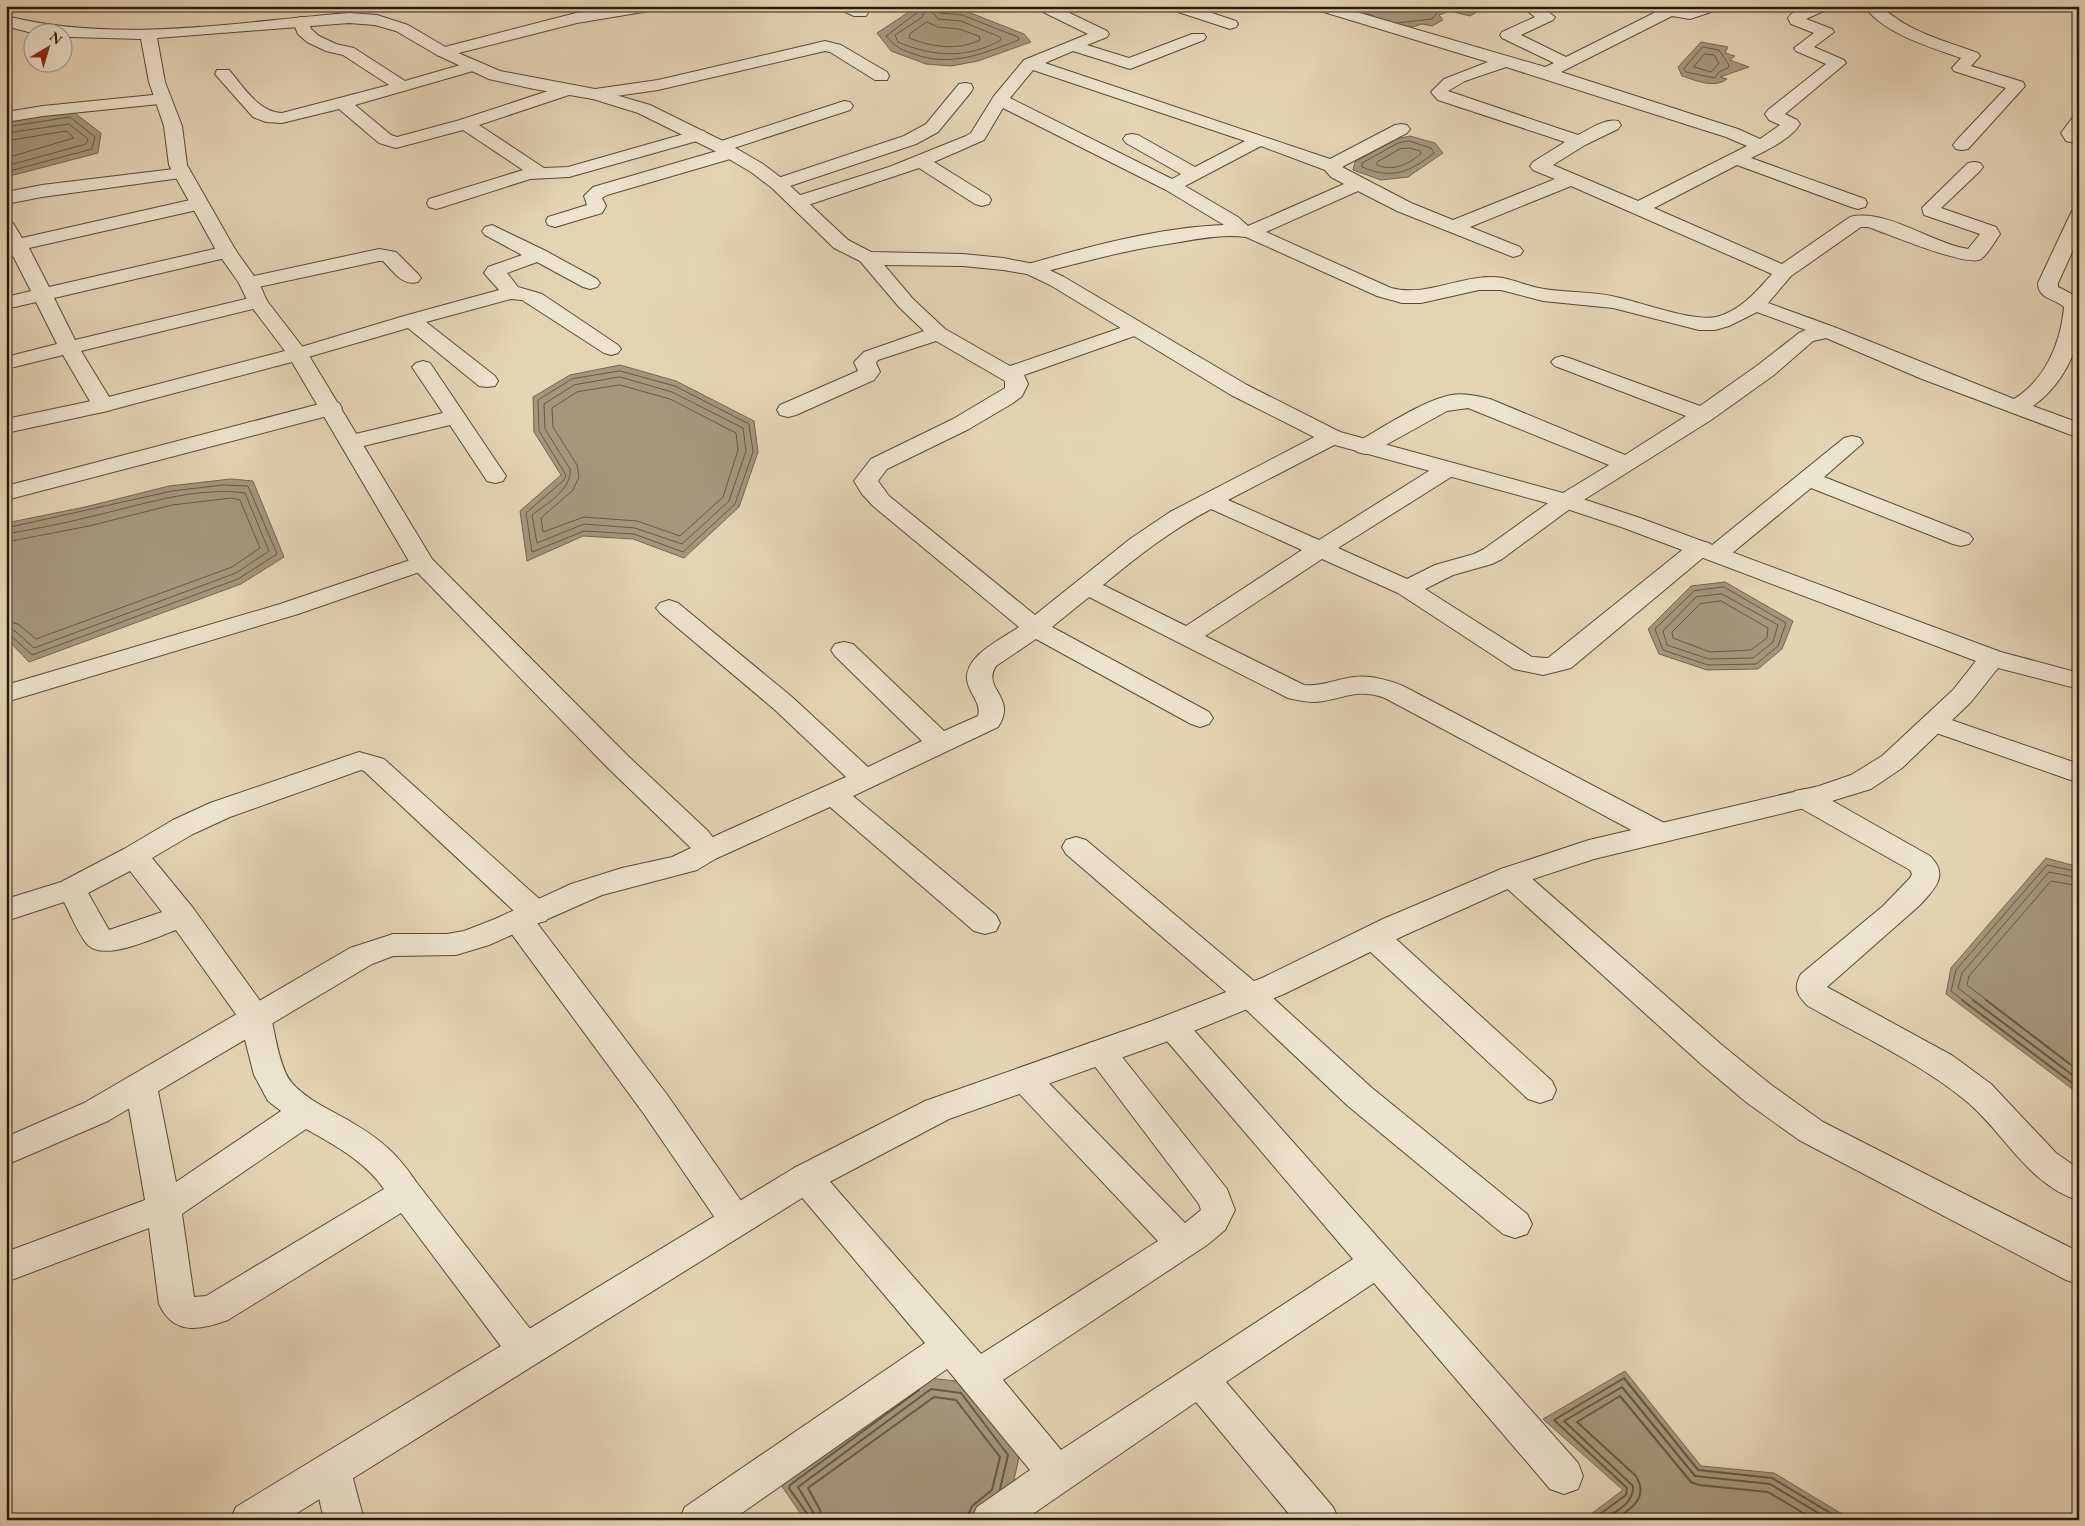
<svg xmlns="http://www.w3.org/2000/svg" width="2085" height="1526" font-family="'EB Garamond',serif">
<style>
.water{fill:#a5957b;stroke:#73654e}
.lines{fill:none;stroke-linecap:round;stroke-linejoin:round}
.shore-far1{stroke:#665843;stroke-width:1}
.shore{stroke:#665843;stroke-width:2}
.minor-casing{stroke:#574a35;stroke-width:2}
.tertiary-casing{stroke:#574a35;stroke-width:2}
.minor{fill:#eee3ce;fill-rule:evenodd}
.tertiary{fill:#eee3ce;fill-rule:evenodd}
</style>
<rect width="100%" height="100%" fill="#e5d4b4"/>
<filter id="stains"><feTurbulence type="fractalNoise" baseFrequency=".004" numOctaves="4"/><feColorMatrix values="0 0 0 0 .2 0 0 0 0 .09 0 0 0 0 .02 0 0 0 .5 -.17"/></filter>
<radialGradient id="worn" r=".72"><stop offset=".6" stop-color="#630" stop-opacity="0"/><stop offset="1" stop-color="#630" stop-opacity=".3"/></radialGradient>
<g class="water">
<path d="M1401,6H1465L1462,8L1477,12L1470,16L1450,11L1439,15L1443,20L1432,26L1422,24L1413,27L1404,26L1397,28L1370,19L1374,16L1365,13L1374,7L1388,10Z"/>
<path d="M915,8L963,10L1024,34L1031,42L978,61L951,66L926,64L891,51L877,33Z"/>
<path d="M1701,42L1728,47L1725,53L1735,56L1730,60L1749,67L1720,77L1727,79C1714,89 1695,80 1682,76L1678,67Z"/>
<path d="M72,111L101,133L98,153L6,177V122Z"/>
<path d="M1410,136L1435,143L1443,153L1408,177L1381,180L1353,170L1355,162L1396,139Z"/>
<path d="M620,365L676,381L754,421L758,452L739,507L684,558L633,539L583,536L527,561L520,511L561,475L534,432L533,397L570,375Z"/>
<path d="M231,479L253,481L284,557L241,584L29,662L6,638V523L85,507L169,486Z"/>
<path d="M1725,582L1793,621L1782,649L1758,669L1707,670L1659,654L1648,629L1691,586Z"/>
<path d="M2046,858L2079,867V1094L1946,994L1951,968Z"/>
<path d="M1625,1371L1701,1466L1774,1473L1852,1520H1583L1623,1490L1543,1419Z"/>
<path d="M928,1378L966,1382L1020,1453L1009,1502L982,1520H805L781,1485Z"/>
</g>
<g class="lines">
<g class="shore-far1">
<path d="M920,6L918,12L886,36C895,47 902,50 914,54C951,68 984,53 1019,40L1018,37L962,15L940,13L937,6"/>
<path d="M927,9H930L938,19L961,21L1000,37L1001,40C967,59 933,57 898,42L895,35L921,18Z"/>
<path d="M927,22L938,27L959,29L979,36L980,40C957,51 932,47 909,38L910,34Z"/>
<path d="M1397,23L1432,19L1438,11L1450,6"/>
<path d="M1703,47L1719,50L1729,65L1728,68L1719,72L1715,78L1686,72L1684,69Z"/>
<path d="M1705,54L1714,55L1719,63L1711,72L1694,67Z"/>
<path d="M6,127L70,117L95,137L92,149L6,172"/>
<path d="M6,133L69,124L88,139L86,144L6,166"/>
<path d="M6,141L66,131L74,138L6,158"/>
<path d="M1409,141L1431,148L1434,153C1410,172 1392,180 1362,167V163L1398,143Z"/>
<path d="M1410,148L1420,151L1421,154C1408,164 1393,172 1377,165V162L1400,149Z"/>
<path d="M620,371L675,386L749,424L753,452L735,504L683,552L634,534L584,531L532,552L526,513L564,480L566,475L539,431L538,400L572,379Z"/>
<path d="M620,377L672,392L743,428L746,451L729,501L682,544L635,528L584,524L537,543L532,515C546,504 572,490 570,469L545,429L544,404L574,385Z"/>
<path d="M620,385L670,399L736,433L738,450L723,497L680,536L637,521L584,517L543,532L541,518L573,490L579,477L577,465L553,427L552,408L577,392Z"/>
<path d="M6,528L172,491L223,485L248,486L277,554L238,579L32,655L11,636L6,635"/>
<path d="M6,534C34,529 62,524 89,517C138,506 195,486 245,493L269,551L236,573L34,648L15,631L6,628"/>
<path d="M6,542L89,526L172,505L231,498L240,500L260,548L232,567L36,639L18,624L6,621"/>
<path d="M1724,587L1786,623L1778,646L1756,664L1708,665L1663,650L1655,629L1694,591Z"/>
<path d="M1722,594L1778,625L1773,642L1753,658L1709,659L1667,645L1663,631L1696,597Z"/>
<path d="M1721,601L1768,628L1767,638L1751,650L1710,652L1673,638L1672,632L1700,604Z"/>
<path d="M1964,1001L1951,991L1956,970L2047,865L2079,872"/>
<path d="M1975,1001L1958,988L1962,973L2049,872L2079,878"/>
<path d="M1988,1001L1967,985L1969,976L2051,881L2079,886"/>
</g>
<g class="shore">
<path d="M1962,1000L2079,1088"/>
<path d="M1973,1000L2079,1080"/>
<path d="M1986,1000L2079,1071"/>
<path d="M808,1520V1515L789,1488L790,1485L919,1390"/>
<path d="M815,1520L813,1512L798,1487L931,1389L961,1393L1008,1455L1000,1489"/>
<path d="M822,1520L820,1510L808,1488L934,1397L956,1400L1000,1457L992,1490L972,1506L966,1520"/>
<path d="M1592,1520L1626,1495L1627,1488L1554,1420L1624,1378L1698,1470L1772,1478L1842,1520"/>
<path d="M1602,1520C1615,1512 1634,1504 1633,1486L1564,1421L1622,1387L1695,1476L1770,1484L1830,1520"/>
<path d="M1615,1520C1632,1508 1649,1498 1636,1476L1577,1422L1620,1396L1691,1482L1699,1485L1768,1492L1815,1520"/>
</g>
<g class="minor-casing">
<g id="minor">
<path d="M619,6H657L654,9L649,11L577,23L443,57L437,55L435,52L437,49L576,13Z"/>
<path d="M836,6H858L868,13L866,16H854L839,9Z"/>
<path d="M1034,6H1055L1107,31L1109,34L1107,37L1087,45L1129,58L1192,34H1204L1206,37L1204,40L1130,69L1073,51L1045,63L1330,159L1395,125L1401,124L1407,125L1410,129L1407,133L1342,167L1411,203L1453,220L1555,179L1533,170L1530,166L1533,162L1565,142L1438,100L1431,92L1444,79L1488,62L1314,9L1311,6H1336L1545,67L1554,63L1502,38L1500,35L1502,32L1535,17L1521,6H1540L1555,17L1553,20L1521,35L1566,57L1658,11L1652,6H1673L1689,9L1698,6H1723L1720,9L1690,19L1672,16L1561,72L1738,129L1760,139L1780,125L1769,120L1765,114L1768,110L1826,64L1796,51L1794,48L1814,33L1791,24L1788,18C1797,5 1817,6 1831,6L1828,9L1806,19L1832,29L1834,32L1814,47L1844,60L1846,63L1785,114L1797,120L1800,124C1791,139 1767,150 1751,158L1865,199L1867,203L1865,207L1858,209L1851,207L1737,165L1654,208L1782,264L1850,217C1886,208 1933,244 1968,249L1980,234L1924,215L1922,208L1968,163L1974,162L1980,163L1983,167L1980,171L1941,208L1996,227L2000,234C1995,241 1988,254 1981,259C1968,268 1886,233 1868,227H1861L1791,276L1768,303L1834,327L2014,399C2045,380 2061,343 2064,307C2054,298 2038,299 2038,283L2070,215L2072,211L2079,209V237L2058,283V287L2074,295L2079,299C2079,312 2081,327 2078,339C2072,364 2055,391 2033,406L2079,423V438L1922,379L1826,338L1813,341L1774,375L1711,420L1574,506L1502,559L1492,564L1453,575L1425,589L1532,657L1548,658L1691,543L1700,541L1709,543L1711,546L1844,438L1852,436L1860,438L1863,443L1824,477L1969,534L1973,539L1969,544L1961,546L1953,544L1811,488L1725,559L1716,561L1707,559L1705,556L1571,668L1543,675L1514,669L1398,593L1322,559L1205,636L1304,685C1321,687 1336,679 1354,677C1370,675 1388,680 1403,686L1670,826L1674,833L1670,840L1660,843L1650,840L1385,698C1356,687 1342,700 1315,702C1306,702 1297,700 1288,698L1089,597L1052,627L1209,712L1213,718L1209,724L1200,727L1191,724L1036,639L996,666C981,689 1018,697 998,727L853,796L996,915L1000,923L996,931L985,934L974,931L830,807L715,859L705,862L695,859L691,852L695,845L846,777L774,709L660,613L656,608L660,603L669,600L678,603L792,697L868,767L922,741L835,656L831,650L835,644L844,642L853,644L944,731L978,716C981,705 973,697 969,687C957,659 1000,640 1019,627L873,506L862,494L854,481L871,459L953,419L1005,388V381L936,341L878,360L876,363L880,372L874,380L796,415L788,417L780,415L777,410L780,405L858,371L854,362L864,352L924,331L899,307L860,261L857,257L860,253L867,251L874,253L913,299L945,329L1010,366L1129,325L1136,323L1143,325L1146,329L1143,333L1024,375L1028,384L1022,396L1013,403L969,429L887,469L878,481L889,496L1035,615L1130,539L1170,512L1324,432L1332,430L1340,432L1343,437L1340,442L1228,500L1319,540L1440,464L1448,462L1456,464L1459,469L1456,474L1338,548L1407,579L1435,565L1474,554L1484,549L1558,496L1609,465L1468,408L1447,411L1373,452L1365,454L1357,452L1354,447L1357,442C1382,428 1424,400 1451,395C1465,393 1477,396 1490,399L1625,455L1686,416L1555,366L1551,362L1555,358L1562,356L1569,358L1700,406L1758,365L1799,333L1806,330L1757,312L1729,326L1715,330H1699L1613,308L1543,301L1501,290H1479L1421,303H1402L1377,296L1246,237C1222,234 1198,239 1174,243C1125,250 1079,263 1032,275L1025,273L1022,269L1025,265C1086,247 1161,227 1224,225L1166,190L1003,108L984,140L934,162L989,196L991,200L989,204L982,206L975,204L919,168L805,206L798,208L791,206L789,202L791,198L889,167L966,136L971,133L994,96L1024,60L1088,34L1037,9ZM1506,67L1726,137L1747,146L1638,201L1553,165L1585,145L1618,129L1621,125L1618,121C1605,118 1590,129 1578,135L1448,91L1465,81ZM1033,70L1245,141L1195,167L1138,135L1132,134L1126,135L1123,139L1126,143L1181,174L1172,179L1010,98ZM1261,146L1325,170L1331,177L1344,184L1248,226L1238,217L1185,186ZM1571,186L1772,274C1756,292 1740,311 1716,317C1693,322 1640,302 1616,297C1592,291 1567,293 1544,289C1530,287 1517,281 1503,278C1465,272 1429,298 1391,288L1266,232L1358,191L1397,211L1513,257L1520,255L1523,251L1520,247L1470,227ZM1211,509L1302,550L1186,626L1103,585C1138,556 1171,530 1211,509Z"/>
<path d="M1166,6H1191L1236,21L1238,24L1236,27L1230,29L1169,9Z"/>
<path d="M1864,6H1881C1906,31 1945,41 1978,53L1980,56L1971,66L2023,82L2025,86L1968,149L1962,150L1956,149L1953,145L1956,141L2006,88L1954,71L1952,68L1961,58C1930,47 1884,34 1864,6Z"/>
<path d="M301,17L307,19L311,29L319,36L336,44L354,48L405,81L474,61L480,63L482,66L480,69L355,105L391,135L397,137L460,120L566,85L572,86L574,90L572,94L479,125L544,168L568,167L698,130L704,131L707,135L704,139L569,177L530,179L443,207L436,209L429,207L427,203L429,199L523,170L463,130L396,148L379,143L339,109L282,123L266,122L253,117L215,74L217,70H229C243,86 259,113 282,113L389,85L343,55L326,51L307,42L298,34L293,22L295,19Z"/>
<path d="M825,41L841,45L887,72L889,76L887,80H875L830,52L825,51L658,90L595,99L589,98L587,94L589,90L595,89L658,80Z"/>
<path d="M965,83L971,84L973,88L971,92L938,132L916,144L784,188L778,189L772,188L769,184L772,180L904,136L926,124L959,84Z"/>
<path d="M163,94L169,95L171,99L169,103L43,116L6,122V112L43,106Z"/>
<path d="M844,101L850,102L853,106L850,110L734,148L740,153L737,157L607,195L602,198L606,206L602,213L555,227L548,225L546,221L548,217L587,205L584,196L593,187L717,151L712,147L715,143Z"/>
<path d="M2079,116V144L2066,141L2061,133L2073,117Z"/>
<path d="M182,168L188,169L191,173L188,177L42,197L6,204V192L42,185Z"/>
<path d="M199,198L206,200L208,204L206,208L29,248L49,287L227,246L234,248L237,252L234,256L54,298L75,340L258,296L265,298L268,302L265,306L81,351L114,405L111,410L103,412L95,410L63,355L6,369V357L57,344L36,302L6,309V297L31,291L11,252L6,253V221L13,223L22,238Z"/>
<path d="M492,225L546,251L597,279L600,283L597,287L590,289L583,287L537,262L507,273L518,287L542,294L618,345L621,349L618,353L611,355L604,353L522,300L511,299L426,322L495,376L498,381L495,386L487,387L479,386L408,328L298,360L291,358L288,354L291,350L404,316L499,290L484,273L488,267L522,255L485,235L482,231L485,227Z"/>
<path d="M379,249L396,252L418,274L421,278L418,282C402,286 394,272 383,261H379L249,289L242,287L239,283L242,279L249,277Z"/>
<path d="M423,361L430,363L506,476L503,481L495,483L487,481L450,425L351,449L343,447L340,442L343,437L443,413L412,367L416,363Z"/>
<path d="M331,401L339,403L342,408L339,413L6,500V486Z"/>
<path d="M422,556L431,558L434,563L431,568L298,614L6,702V685L280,604Z"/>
<path d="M1934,714L2079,764V783L1925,729L1921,723L1925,717Z"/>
<path d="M359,752L384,759L546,905L550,913L546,921L537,923L668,1096L748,1211L753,1221L748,1231L736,1235L724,1231L644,1114L508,929L504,921L508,913L515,912L364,771L361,770L230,817L193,834L152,858L193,908L266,1009L271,1017C275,1034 280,1070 292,1083C308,1101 333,1111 353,1123C383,1141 398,1155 417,1183L538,1339L543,1350L538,1361L525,1366L512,1361L401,1213L228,1320C200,1330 174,1336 159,1304L149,1228L6,1282V1252L145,1200L125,1086L129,1077L141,1073L153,1077L157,1086L176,1182L281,1111L268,1101L254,1075L240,1020L176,930C156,937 104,963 87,944C77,932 71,915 64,902L6,921V899L61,882L124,849L173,820L210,803ZM130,871L162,912L109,930L88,893ZM306,1129C334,1145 365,1161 384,1189L206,1296L194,1297L182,1214Z"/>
<path d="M1805,789L1815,791L1930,856C1950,876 1934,889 1920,905L1827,987L1953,1056L1991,1084L2056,1153L2079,1169V1201C2026,1183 2005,1133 1965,1100C1918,1062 1861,1036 1808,1006C1797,995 1793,988 1801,974L1883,906L1910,878L1912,874L1910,870L1795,805L1791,798L1795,791Z"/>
<path d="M1076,837L1086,840L1261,987L1372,1088L1527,1214L1532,1224L1527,1234L1515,1238L1503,1234L1348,1106L1239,1003L1066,854L1062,847L1066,840Z"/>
<path d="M1511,866L1521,869L1723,1046L1770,1084L1823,1122L2079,1252V1284L2066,1280L1799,1140L1746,1102L1701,1064L1501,883L1496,876L1501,869Z"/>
<path d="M1374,926L1385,929L1552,1081L1556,1090L1552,1099L1540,1103L1528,1099L1363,945L1359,937L1363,929Z"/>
<path d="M1172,1014L1183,1018L1578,1463L1583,1476L1578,1489L1564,1494L1550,1489L1374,1283L1226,1382L1333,1507L1339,1520H1294L1196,1402L1024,1520H971L977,1507L1030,1470L947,1369L732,1520H679L685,1507L925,1343L794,1188L789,1178L794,1168L806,1164L818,1168L981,1354L1158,1241L1014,1088L1009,1079L1014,1070L1025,1066L1036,1070L1185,1223L1201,1210L1199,1204L1084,1052L1089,1043L1100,1040L1111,1043L1227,1189L1235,1210L1225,1230L1207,1245L1003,1380L1061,1450L1353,1259L1161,1034L1156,1026L1161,1018Z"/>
<path d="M332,1453L346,1458L351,1471L364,1520H324L313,1471L318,1458Z"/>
</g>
</g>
<g class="tertiary-casing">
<path id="tertiary" d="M349,13L377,15L408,25L449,49L500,71L595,89L650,105L727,143L763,164L784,180L848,240L871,252L963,254L1003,258L1039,265L1064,277L1247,385L1340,432L1574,496L1640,518L2001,652L2079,673V689L1998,668L1971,702L1902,768L1871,789L1825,803L1594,859L1521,883L1405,935L1284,994L1174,1039L949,1119L818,1188L286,1520H230L236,1507L794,1168L925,1101L1152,1021L1262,978L1383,919L1501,869L1589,840L1819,786L1851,775L1882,756L1953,690L1976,661L1624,528L1558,506L1324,442L1231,395L1050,285L1027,274L1003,270L963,266L884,265L860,261L834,248L772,188L751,172L715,151L638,113L593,99L534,89L489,79L437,55L396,31L375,25L349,23L157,38L165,82L182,126L187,165L236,251L259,283L267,301L308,354L432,559L629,757L708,831L719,846V852L715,859L697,870L602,895L489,945L456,955L393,956L372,964L108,1121L6,1165V1137L84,1103L350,948L393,934H447L464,931L495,919L571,884L622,868L672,857L691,848L609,769L413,568L292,362L103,412L6,433V419L101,399L285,351L248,302L239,283L217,252L169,165L164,126L149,82L141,39L72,37H62V32L32,33L6,26V16C118,44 236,22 349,13Z"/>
</g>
<use href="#minor" class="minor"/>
<use href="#tertiary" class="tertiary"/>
</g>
<rect width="2085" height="1526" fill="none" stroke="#e5d4b4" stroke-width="25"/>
<rect x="8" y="8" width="2070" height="1511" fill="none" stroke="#281c0b" stroke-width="2.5"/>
<rect x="12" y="12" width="2060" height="1501" fill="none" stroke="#281c0b"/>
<g transform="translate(48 48) rotate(38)"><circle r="24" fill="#eee3ce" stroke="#9f9380"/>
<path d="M0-4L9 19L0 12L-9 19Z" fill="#8f2418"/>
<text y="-8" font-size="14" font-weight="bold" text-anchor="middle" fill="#281c0b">N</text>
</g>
<rect width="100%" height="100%" filter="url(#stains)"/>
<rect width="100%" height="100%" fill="url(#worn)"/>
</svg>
